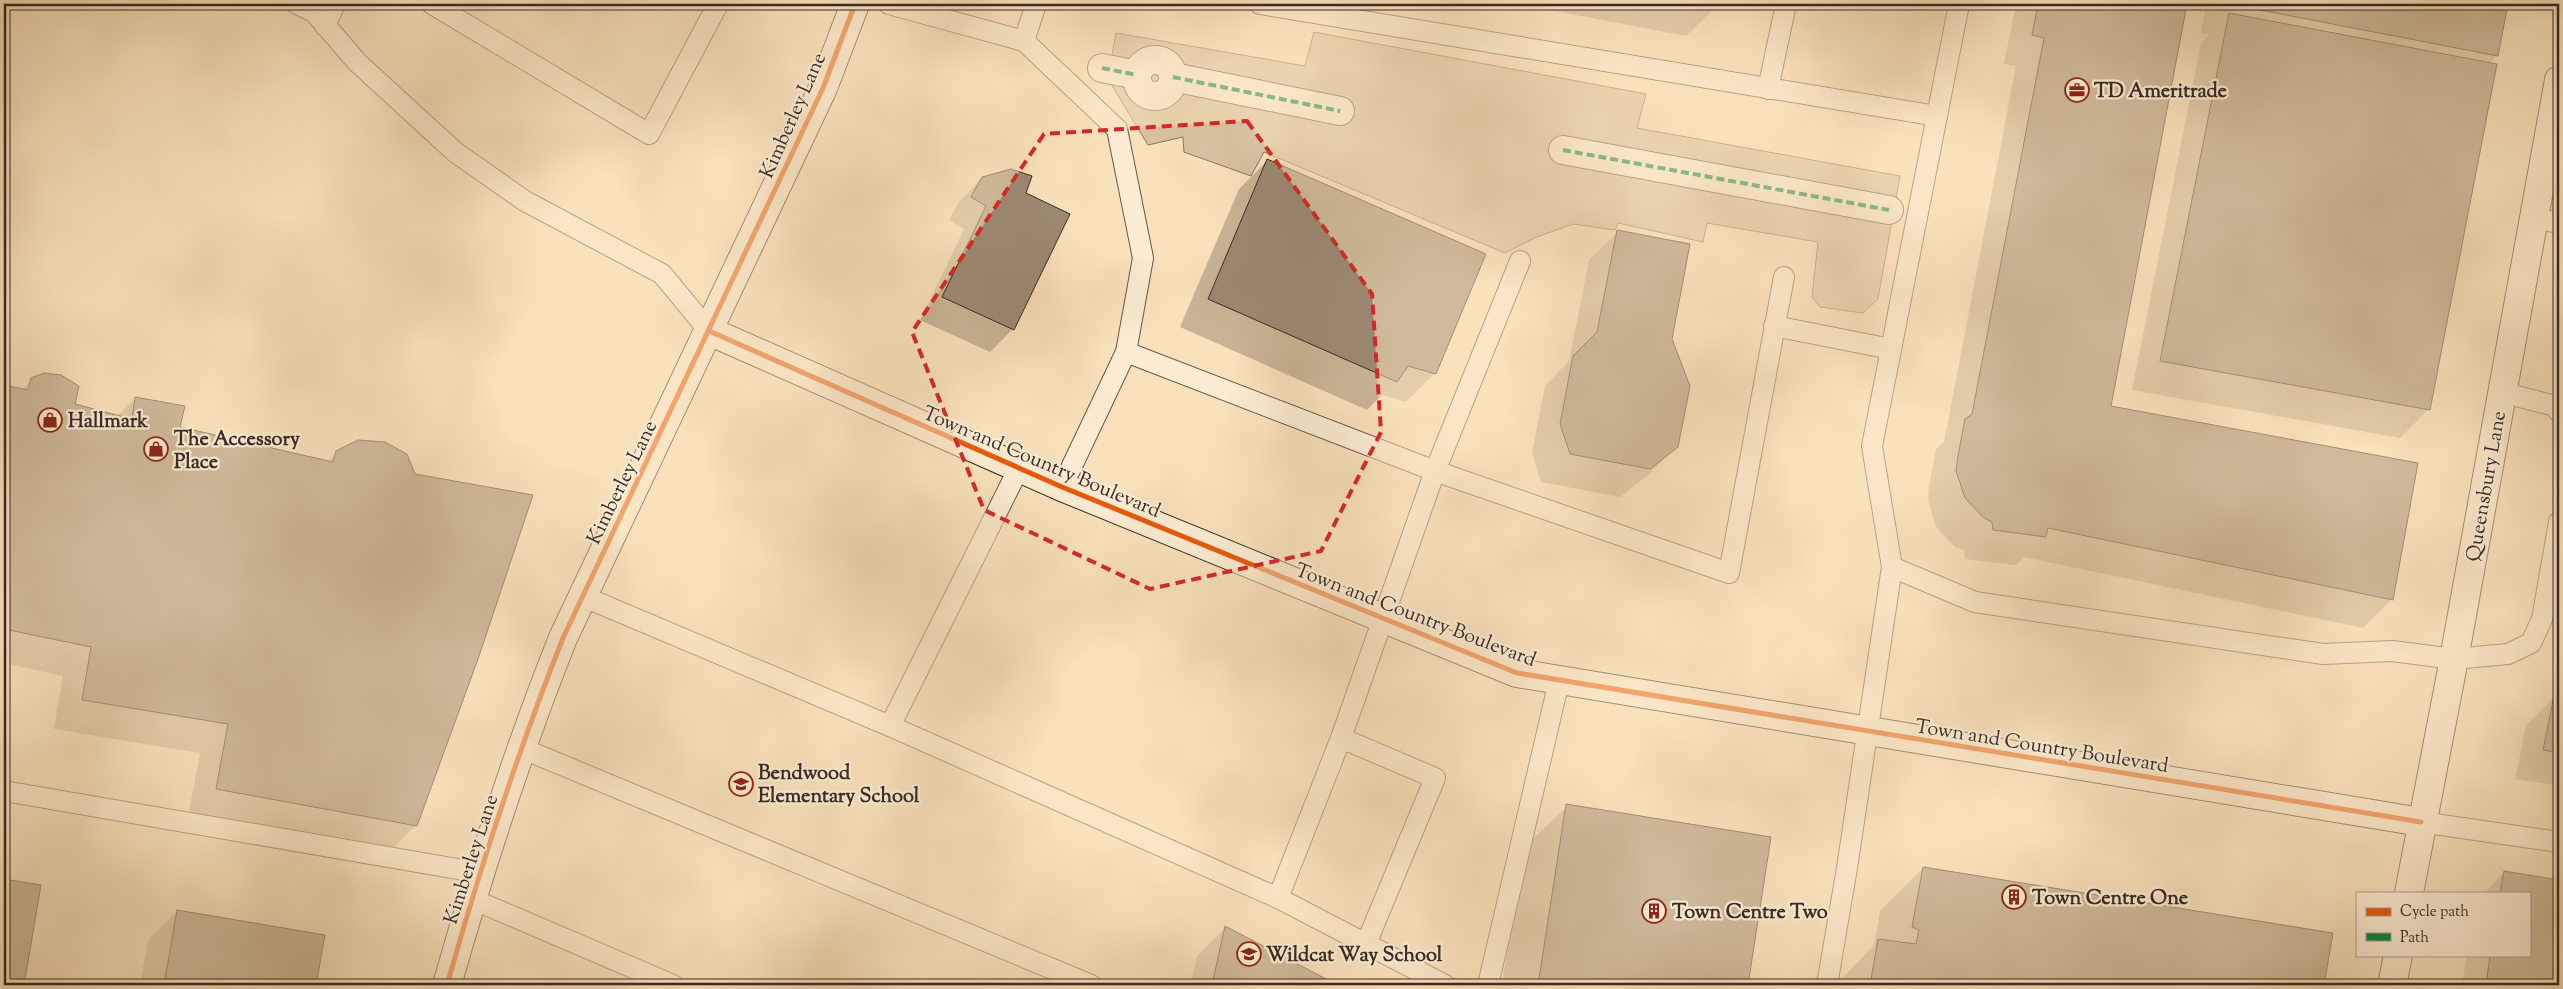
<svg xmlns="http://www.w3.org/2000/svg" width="2563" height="989" font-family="'Sorts Mill Goudy',serif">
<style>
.green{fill:#d8c2a2;stroke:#887663}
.shadow{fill:#0003}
.building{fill:#9c8973;stroke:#382a24}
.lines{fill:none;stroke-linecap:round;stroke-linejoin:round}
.lane-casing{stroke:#68584a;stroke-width:22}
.street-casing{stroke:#68584a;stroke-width:30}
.secondary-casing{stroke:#382a24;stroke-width:30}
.lane{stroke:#fbecd3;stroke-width:20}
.street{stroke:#fbecd3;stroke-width:28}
.secondary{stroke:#fbecd3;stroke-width:28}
.quiet{stroke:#00873e;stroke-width:4;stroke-dasharray:8 4;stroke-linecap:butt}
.cycleway-casing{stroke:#fbecd3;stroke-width:8}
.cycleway{stroke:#e8590c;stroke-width:5}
.marked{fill:none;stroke:#d62828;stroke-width:4;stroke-dasharray:10 6;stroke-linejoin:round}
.labels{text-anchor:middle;stroke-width:4.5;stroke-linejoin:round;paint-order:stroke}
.poi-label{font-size:20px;font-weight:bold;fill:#382a24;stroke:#fbecd3;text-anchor:start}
.street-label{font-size:20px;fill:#382a24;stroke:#fbecd3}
</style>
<rect width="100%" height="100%" fill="#f9e1bc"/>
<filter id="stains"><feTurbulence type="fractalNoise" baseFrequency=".004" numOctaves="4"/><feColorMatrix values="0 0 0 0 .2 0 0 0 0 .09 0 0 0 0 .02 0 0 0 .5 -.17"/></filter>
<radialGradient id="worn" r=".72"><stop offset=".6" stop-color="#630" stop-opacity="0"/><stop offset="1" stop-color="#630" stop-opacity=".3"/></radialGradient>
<path class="green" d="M1314,32L1646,94L1637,128L1900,176L1878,299L1863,313L1820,307L1812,297L1818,242L1707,223L1703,242L1618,223L1615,230L1573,224L1537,237L1505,253L1264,152L1251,176L1184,152L1183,137L1148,145L1108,79L1116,33L1305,66Z"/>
<g class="shadow">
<path d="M1519,4H1716L1715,8L1686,36Z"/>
<path d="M2016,4H2186L2109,407L2392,599L2363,628L2024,557L2016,565L1965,559L1964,550L1955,547L1936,527L1928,500L1929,486L1936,449L1944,442L2016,66L2004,64Z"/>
<path d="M2206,4H2507L2497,55L2489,63L2429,409L2400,438L2132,390L2201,43L2209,34L2201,33Z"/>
<path d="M1268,160L1435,373L1406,402L1382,395L1367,410L1180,327L1239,189Z"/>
<path d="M982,178L1025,193L1013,329L990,352L920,320L964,229L949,220L959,202Z"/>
<path d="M1618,232L1670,340L1677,446L1648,475L1620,497L1541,482L1532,453L1545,386L1569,361L1589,260Z"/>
<path d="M32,379L73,405L118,416L135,398L178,428L327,462L337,452L416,825L387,854L188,817L200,753L54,729L63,676L4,663V386L21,390Z"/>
<path d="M2559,660V786L2515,779L2526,726L2552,699Z"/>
<path d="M1567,806L1769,838L1746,985H1502L1524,848Z"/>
<path d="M1923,868L2332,934L2323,985H1836L1874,945L1880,911Z"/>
<path d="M2504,872L2559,881V985H2462L2467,955H2529V893H2484Z"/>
<path d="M4,880L40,886L23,985H4Z"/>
<path d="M177,911L323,936L315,985H140L148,940Z"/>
<path d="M1225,928L1331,983L1333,985H1191L1197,956Z"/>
</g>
<g class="building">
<path d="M2038,4H2187L2111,406L2418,463L2393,600L2048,528L2046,537L1993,530L1992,522L1984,518L1965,498L1956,471L1958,456L1965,419L1972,414L2044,38L2032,35Z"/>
<path d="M2229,4H2508L2498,56Z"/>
<path d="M2229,13L2497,64L2430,410L2160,361Z"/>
<path d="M1267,159L1486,254L1436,374L1408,366L1397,382L1208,299Z"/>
<path d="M1011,169L1032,176L1026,193L1070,214L1014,330L942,297L986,206L971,197L982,177Z"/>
<path d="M1617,230L1690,244L1672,339L1690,386L1678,447L1650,469L1570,454L1560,424L1573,356L1597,332Z"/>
<path d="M44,373L61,375L79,386L75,404L132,419L135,397L185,406L180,427L333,462L336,451L358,440L385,442L407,454L415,474L533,495L478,659L417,826L216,789L228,724L82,700L91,647L4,629V385L28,390L31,378Z"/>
<path d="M2554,696H2559V753L2543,750Z"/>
<path d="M1566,804L1771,837L1748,985H1538Z"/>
<path d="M1923,867L2333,933L2324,985H1870L1878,939L1916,944L1919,930L1912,927Z"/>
<path d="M2504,871L2559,880V985H2486L2490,955H2529V893H2500Z"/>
<path d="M4,879L41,885L24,985H4Z"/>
<path d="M177,910L325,935L316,985H164Z"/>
<path d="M1225,926L1332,982L1335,985H1212Z"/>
</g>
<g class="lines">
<g class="lane-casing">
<g id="lane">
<path d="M297,4L314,12L357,62L455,152L525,201L662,274L709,331"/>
<path d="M432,4L649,134L718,4"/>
<path d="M889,4L1024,41L1036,4"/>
<path d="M1260,4L1937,116"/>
<path d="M325,26L335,4"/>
<path d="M1024,41L1117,129L1143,258L1126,352L1062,487"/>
<path d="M1768,89L1786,4"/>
<path d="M2534,218L2559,223"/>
<path d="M1774,326L1891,349"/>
<path d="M1126,352L1435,471L1729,573L1784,277"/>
<path d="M2501,392L2555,406L2559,412"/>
<path d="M1892,567L1975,602L2323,654L2392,651L2454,659L2508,654L2531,643L2542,619L2559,522"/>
<path d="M582,596L890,726L1278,898L1445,985"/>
<path d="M890,726L1019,468"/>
<path d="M1341,738L1435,778L1366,944"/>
<path d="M521,748L1091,985"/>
<path d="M4,791L481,873"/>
<path d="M2421,822L2559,842"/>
<path d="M1278,898L1341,738L1435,471L1520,261"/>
<path d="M472,899L673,985"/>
<path d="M1488,985L1559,681"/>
<path d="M1827,985L1847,868L1892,567L1872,446L1959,4"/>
</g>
</g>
<g class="street-casing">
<g id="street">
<circle cx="1155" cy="78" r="18"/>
<path d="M1102,68L1137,75"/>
<path d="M1173,77L1340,111"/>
<path d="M1563,150L1889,210"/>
</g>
</g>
<g class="secondary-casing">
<g id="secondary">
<path d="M709,331L1062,487L1517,673L2421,822"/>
<path d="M2409,893L2454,659L2559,80"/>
<path d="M447,985C480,868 518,751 563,638L823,88L855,4"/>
<path d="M2392,985L2398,955"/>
</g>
</g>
<use href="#lane" class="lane"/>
<use href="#street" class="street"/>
<use href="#secondary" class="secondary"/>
<g class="quiet">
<path d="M1102,68L1137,75"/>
<path d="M1173,77L1340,111"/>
<path d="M1563,150L1889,210"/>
</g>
<g class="cycleway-casing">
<g id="cycleway">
<path d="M709,331L1062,487L1517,673L2421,822"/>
<path d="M447,985C480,868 518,751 563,638L823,88L855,4"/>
</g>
</g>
<use href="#cycleway" class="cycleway"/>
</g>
<path d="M0 0H2563V989H0ZM1247,121L1372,294L1381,432L1321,551L1150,589L984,510L912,332L1044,134Z" fill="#f9e1bc" fill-opacity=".55" fill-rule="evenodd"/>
<path class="marked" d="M1247,121L1372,294L1381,432L1321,551L1150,589L984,510L912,332L1044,134Z"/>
<defs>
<g id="office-ring" transform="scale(1.25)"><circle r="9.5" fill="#fbecd3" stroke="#8f2418" stroke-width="1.5"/><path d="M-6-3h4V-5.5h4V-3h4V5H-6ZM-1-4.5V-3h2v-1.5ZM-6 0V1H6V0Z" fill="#8f2418"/></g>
<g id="shop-ring" transform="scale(1.25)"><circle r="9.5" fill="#fbecd3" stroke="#8f2418" stroke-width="1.5"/><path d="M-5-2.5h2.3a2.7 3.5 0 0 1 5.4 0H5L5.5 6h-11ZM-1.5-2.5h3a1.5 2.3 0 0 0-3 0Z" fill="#8f2418"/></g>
<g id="school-ring" transform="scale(1.25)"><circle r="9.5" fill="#fbecd3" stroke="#8f2418" stroke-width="1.5"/><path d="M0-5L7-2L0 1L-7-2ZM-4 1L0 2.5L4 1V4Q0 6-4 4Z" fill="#8f2418"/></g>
<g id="building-ring" transform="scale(1.25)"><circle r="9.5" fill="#fbecd3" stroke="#8f2418" stroke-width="1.5"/><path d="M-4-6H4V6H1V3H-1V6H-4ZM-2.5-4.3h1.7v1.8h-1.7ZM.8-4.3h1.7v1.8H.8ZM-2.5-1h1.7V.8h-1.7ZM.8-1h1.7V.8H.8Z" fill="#8f2418"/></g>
</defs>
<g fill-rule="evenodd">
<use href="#office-ring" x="2077" y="90"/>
<use href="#shop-ring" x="50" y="420"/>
<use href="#shop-ring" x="156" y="449"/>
<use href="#school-ring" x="741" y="784"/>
<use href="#building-ring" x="2014" y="897"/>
<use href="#building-ring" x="1654" y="911"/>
<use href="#school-ring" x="1249" y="954"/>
</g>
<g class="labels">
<g class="poi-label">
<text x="2094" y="97">TD Ameritrade</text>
<text x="68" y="427">Hallmark</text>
<text x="174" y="445">The Accessory<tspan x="174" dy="23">Place</tspan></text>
<text x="758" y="779">Bendwood<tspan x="758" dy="23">Elementary School</tspan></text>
<text x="2032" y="904">Town Centre One</text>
<text x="1672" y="918">Town Centre Two</text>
<text x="1266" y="961">Wildcat Way School</text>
</g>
<g class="street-label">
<text transform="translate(792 115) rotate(-66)" y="7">Kimberley Lane</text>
<text transform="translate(1042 461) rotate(23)" y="7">Town and Country Boulevard</text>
<text transform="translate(621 482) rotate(-64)" y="7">Kimberley Lane</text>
<text transform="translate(2485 486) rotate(-80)" y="7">Queensbury Lane</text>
<text transform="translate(1416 614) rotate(21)" y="7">Town and Country Boulevard</text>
<text transform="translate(2042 745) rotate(9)" y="7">Town and Country Boulevard</text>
<text transform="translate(470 859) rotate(-72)" y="7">Kimberley Lane</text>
</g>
</g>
<rect width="2563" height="989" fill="none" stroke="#f9e1bc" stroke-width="20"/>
<rect x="5" y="5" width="2553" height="979" fill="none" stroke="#382a24" stroke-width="2.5"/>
<rect x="10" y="10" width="2543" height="969" fill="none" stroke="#382a24"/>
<rect x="2356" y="892" width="175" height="65" fill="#fbecd3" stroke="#ad9e8d"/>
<rect x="2366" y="908" width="25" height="8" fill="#e8590c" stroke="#ad9e8d"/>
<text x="2400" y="916" font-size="15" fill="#382a24">Cycle path</text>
<rect x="2366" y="933" width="25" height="8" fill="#00873e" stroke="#ad9e8d"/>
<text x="2400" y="942" font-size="15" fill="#382a24">Path</text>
<rect width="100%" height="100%" filter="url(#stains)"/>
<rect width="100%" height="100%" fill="url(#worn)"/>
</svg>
